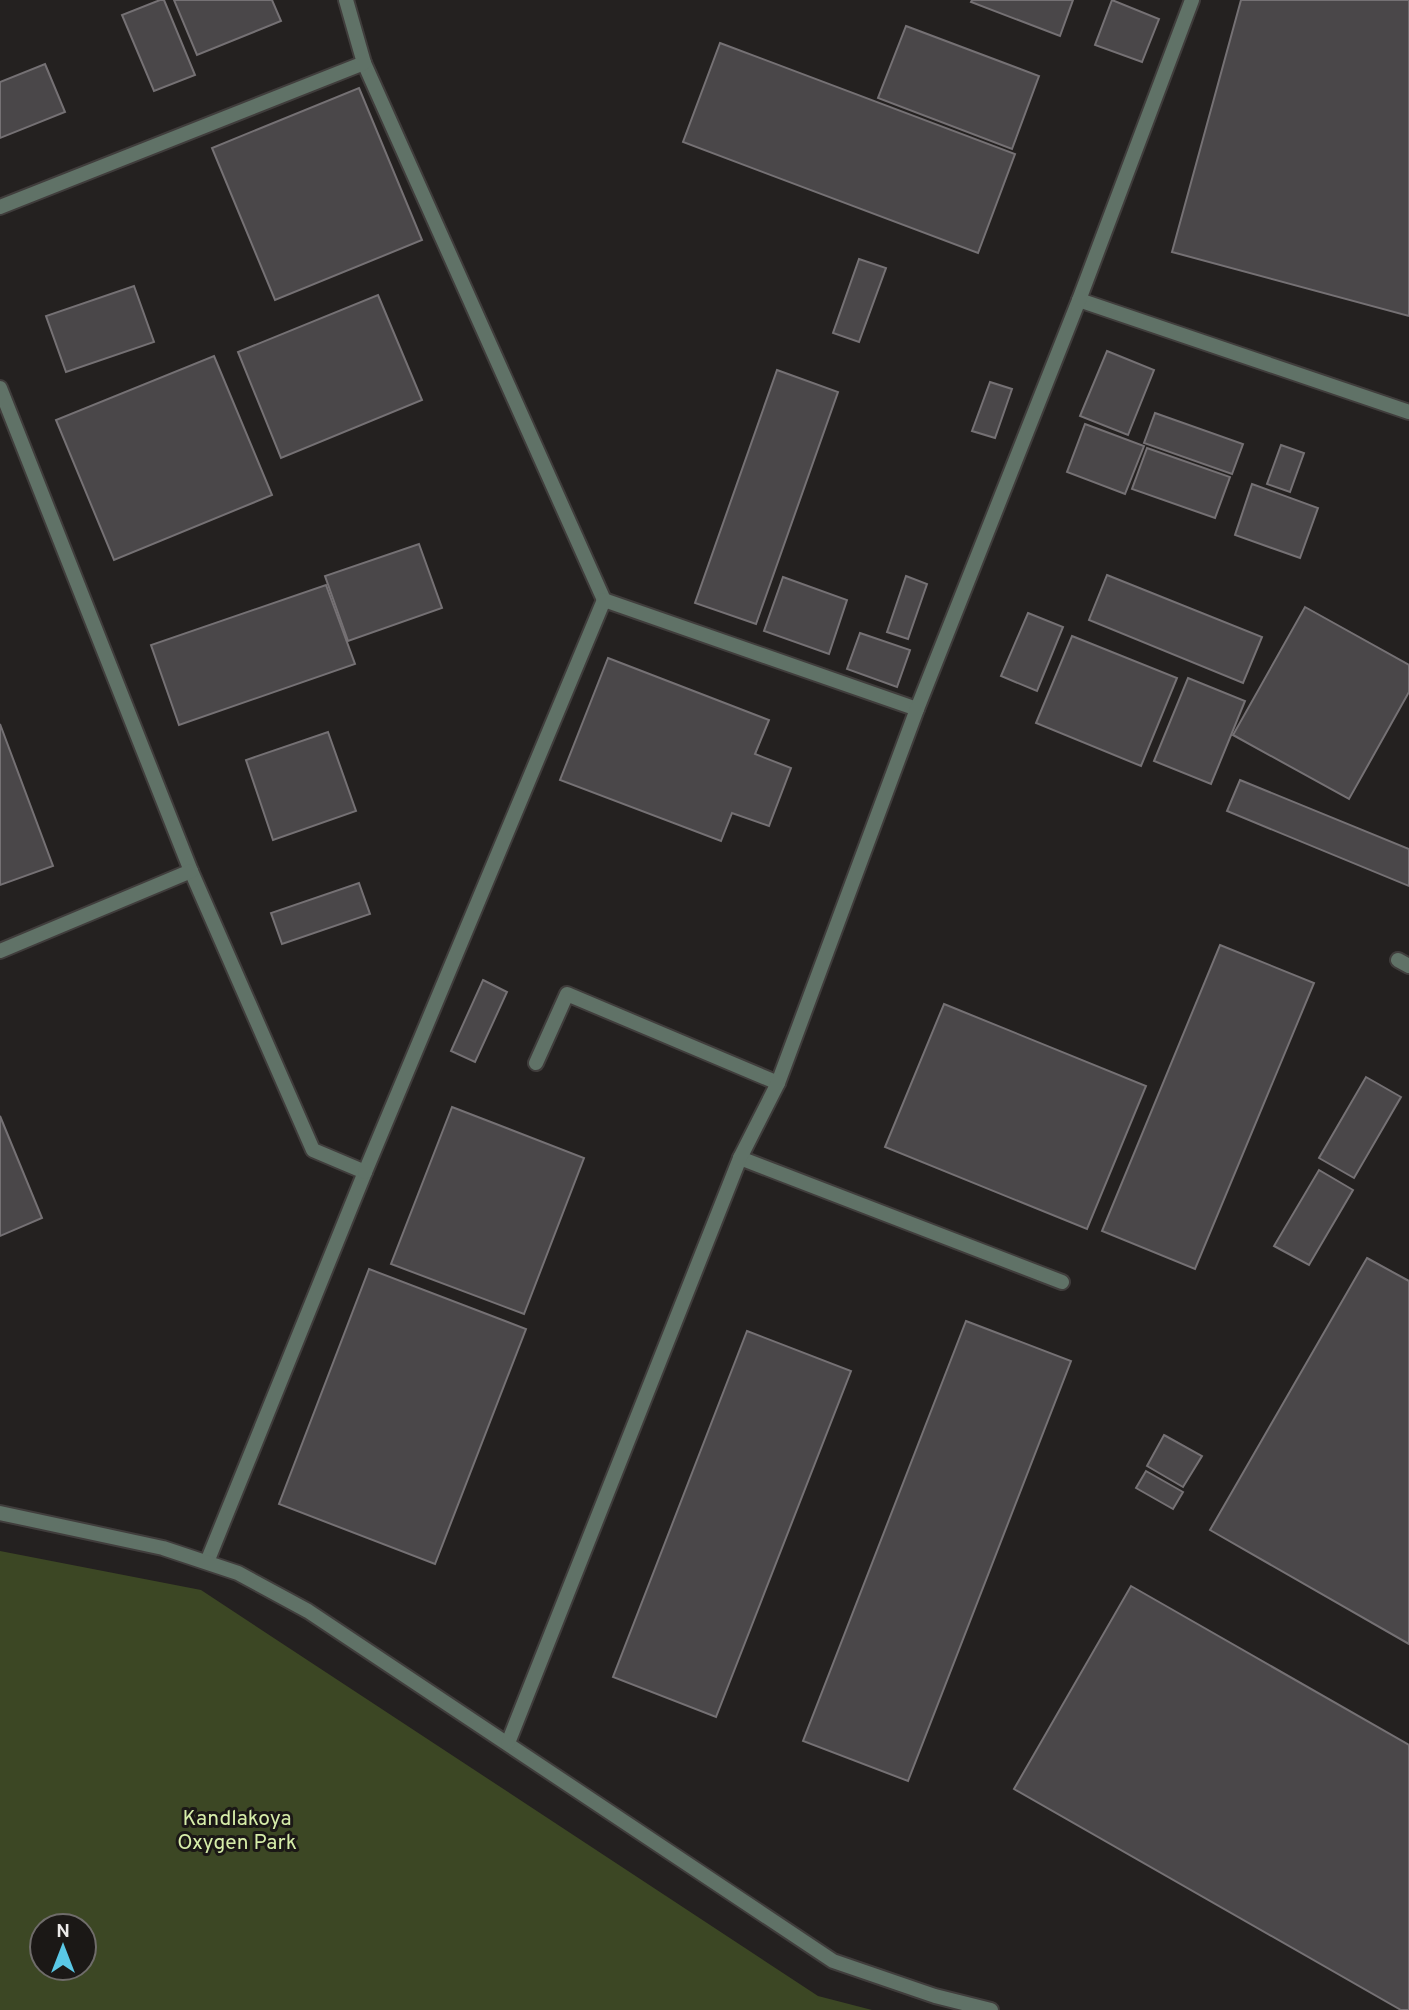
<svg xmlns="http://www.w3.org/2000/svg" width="1409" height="2010" font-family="Overpass,sans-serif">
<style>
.green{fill:#3c4724;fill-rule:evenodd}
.building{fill:#4a4749;stroke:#757174;stroke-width:2}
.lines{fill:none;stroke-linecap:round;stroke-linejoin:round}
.minor-casing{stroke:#403d3c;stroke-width:18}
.minor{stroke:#607267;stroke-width:14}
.labels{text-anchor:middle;stroke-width:6;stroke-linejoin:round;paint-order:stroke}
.park-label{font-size:21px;fill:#d6eda9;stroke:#1b1816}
</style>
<rect width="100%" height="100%" fill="#242120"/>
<path class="green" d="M0,1551L201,1590L818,1996L872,2010H0ZM42,1926H84V1968H42Z"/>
<g class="building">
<path d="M160,0H164L195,75L154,91L122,15Z"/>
<path d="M174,0H272L281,21L197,55Z"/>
<path d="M972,0H1073L1060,36L971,2Z"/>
<path d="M1112,0L1159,19L1142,62L1095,45Z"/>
<path d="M1241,0H1409V316L1172,252Z"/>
<path d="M906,26L1039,76L1012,149L878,98Z"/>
<path d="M720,43L1015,154L978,253L683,142Z"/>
<path d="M45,64L65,112L0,138V82Z"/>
<path d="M359,88L422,240L275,300L212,148Z"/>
<path d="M859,259L886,268L859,342L833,333Z"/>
<path d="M134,286L154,342L66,372L46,316Z"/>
<path d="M378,295L422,400L281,458L238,352Z"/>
<path d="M1107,351L1154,370L1128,435L1080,416Z"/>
<path d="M214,356L272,495L114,560L56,420Z"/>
<path d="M777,370L838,392L756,624L695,603Z"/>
<path d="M990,382L1012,389L995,438L972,431Z"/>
<path d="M1155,413L1243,444L1232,474L1144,443Z"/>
<path d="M1085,424L1144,446L1125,494L1067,472Z"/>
<path d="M1281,445L1304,453L1290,492L1267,484Z"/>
<path d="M1147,448L1230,477L1215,518L1132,489Z"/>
<path d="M1252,484L1318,508L1300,558L1235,535Z"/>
<path d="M419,544L442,608L348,641L325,576Z"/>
<path d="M1107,575L1262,637L1243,683L1089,620Z"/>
<path d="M906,576L927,584L908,639L887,632Z"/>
<path d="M783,577L847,600L829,654L764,631Z"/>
<path d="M326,585L355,664L179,725L151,645Z"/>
<path d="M1305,607L1409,665V692L1349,799L1233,735Z"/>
<path d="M1028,613L1063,627L1037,691L1001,676Z"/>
<path d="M860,633L910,650L897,687L847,669Z"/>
<path d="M1072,636L1177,678L1141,766L1036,723Z"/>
<path d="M608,658L769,720L755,754L791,768L769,826L732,813L721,841L560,780Z"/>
<path d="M1188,678L1245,701L1211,784L1154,761Z"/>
<path d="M0,724L53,866L0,885Z"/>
<path d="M328,732L356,811L273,840L246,760Z"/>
<path d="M1240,780L1409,849V886L1227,811Z"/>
<path d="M359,883L370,914L282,944L271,913Z"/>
<path d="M1220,945L1314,983L1195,1269L1102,1231Z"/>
<path d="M483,980L507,992L475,1062L451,1051Z"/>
<path d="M944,1004L1146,1086L1087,1229L885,1147Z"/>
<path d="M1366,1077L1401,1097L1354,1178L1319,1158Z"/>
<path d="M452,1107L584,1158L524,1314L391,1264Z"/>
<path d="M0,1116L42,1218L0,1236Z"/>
<path d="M1319,1170L1353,1190L1309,1265L1274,1246Z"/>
<path d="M1367,1258L1409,1281V1644L1210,1530Z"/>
<path d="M369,1269L526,1329L435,1564L279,1504Z"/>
<path d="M966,1321L1071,1361L908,1781L803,1741Z"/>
<path d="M747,1331L851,1371L716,1717L613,1677Z"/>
<path d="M1164,1435L1202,1456L1183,1487L1147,1466Z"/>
<path d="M1146,1471L1183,1492L1173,1509L1136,1488Z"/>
<path d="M1131,1586L1409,1745V2010H1401L1014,1789Z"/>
</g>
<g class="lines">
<g class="minor-casing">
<g id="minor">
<path d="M364,63L604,600"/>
<path d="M0,207L364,63L346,0"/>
<path d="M1079,300L1409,412"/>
<path d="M0,388L191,871L313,1150L365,1172L207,1562"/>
<path d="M0,951L191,871"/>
<path d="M1398,960L1409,966"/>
<path d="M536,1063L567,994L778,1083"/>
<path d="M740,1158L1062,1282"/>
<path d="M365,1172L604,600L917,709"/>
<path d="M0,1513L163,1548L238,1573L308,1611L833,1961L935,1996L991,2010"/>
<path d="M508,1743L740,1158L778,1083L917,709L1079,300L1192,0"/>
</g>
</g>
<use href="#minor" class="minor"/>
</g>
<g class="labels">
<g class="park-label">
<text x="237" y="1825">Kandlakoya<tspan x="237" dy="24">Oxygen Park</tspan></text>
</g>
</g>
<g transform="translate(63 1947)"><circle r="33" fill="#1b1816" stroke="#6f6c6a" stroke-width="2"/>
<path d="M0-5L12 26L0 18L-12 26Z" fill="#5ac8e6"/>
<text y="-10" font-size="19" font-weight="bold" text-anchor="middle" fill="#eceae9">N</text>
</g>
</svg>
